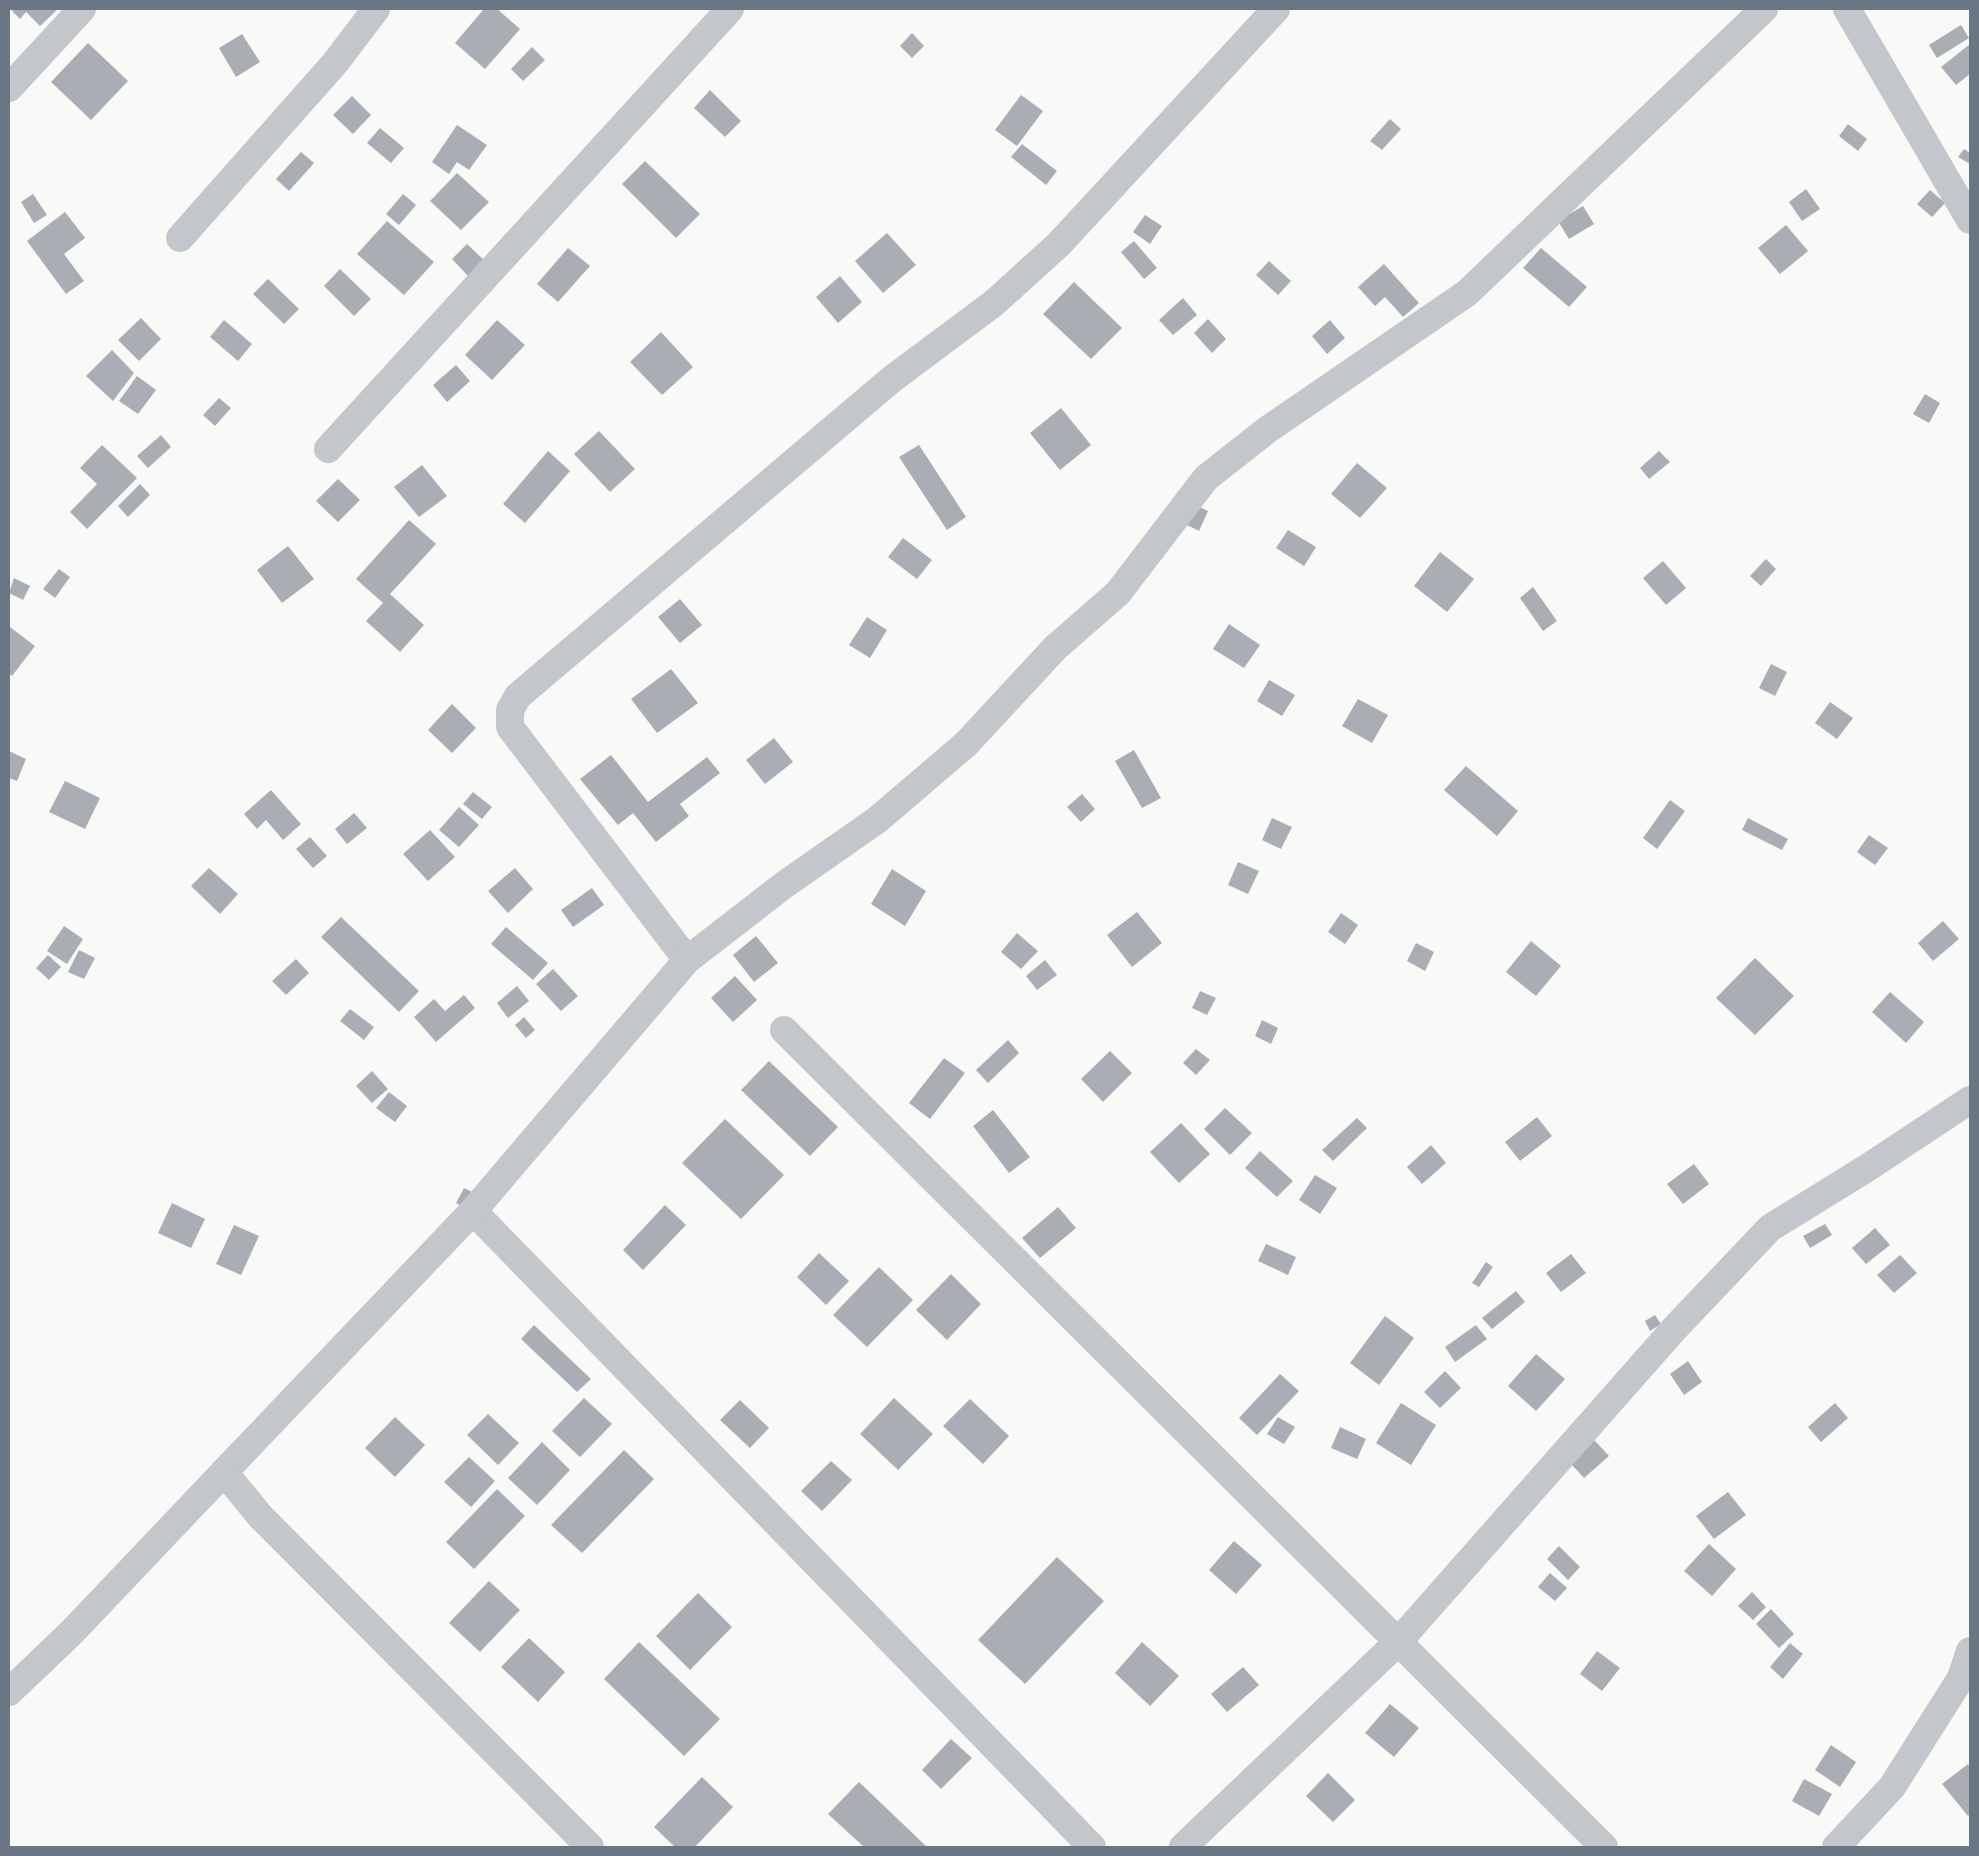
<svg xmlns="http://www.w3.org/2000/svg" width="1979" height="1856" font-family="'Exo 2',sans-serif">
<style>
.building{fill:#a9aeb5}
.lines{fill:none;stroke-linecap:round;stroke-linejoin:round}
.minor{stroke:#c3c6ca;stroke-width:28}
</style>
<rect width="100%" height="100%" fill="#f9f9f7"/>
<g class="building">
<path d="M15,9H54L56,11L40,26L26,12L20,19L12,11Z"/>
<path d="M484,9H497L520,29L485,69L455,43Z"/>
<path d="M1961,25L1969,38L1937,58L1929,45Z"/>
<path d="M912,33L924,46L912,58L900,46Z"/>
<path d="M242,34L260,62L236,77L219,48Z"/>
<path d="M88,43L128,81L91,120L51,82Z"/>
<path d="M1970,44V74L1956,85L1941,67Z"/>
<path d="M532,47L545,60L523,81L511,69Z"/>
<path d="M710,90L741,121L725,137L694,108Z"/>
<path d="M1021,95L1043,111L1017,146L995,130Z"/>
<path d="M352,96L371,115L353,134L333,115Z"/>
<path d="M1390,119L1401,129L1382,150L1370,141Z"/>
<path d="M1848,124L1867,139L1858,151L1839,136Z"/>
<path d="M457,125L487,145L469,170L457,162L449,174L432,162Z"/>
<path d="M380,128L404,148L391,163L367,143Z"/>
<path d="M1022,144L1057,171L1046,185L1011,157Z"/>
<path d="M1964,149L1970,153V164L1958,157Z"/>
<path d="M301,152L314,163L289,191L276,179Z"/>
<path d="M645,161L700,214L676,238L622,184Z"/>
<path d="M457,173L489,202L461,230L430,201Z"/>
<path d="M1806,189L1820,209L1802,221L1789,202Z"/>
<path d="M1930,190L1945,203L1932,217L1917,204Z"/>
<path d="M33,194L47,215L34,223L21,202Z"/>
<path d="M403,194L416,205L399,225L386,214Z"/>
<path d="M1583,206L1594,224L1569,239L1558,221Z"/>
<path d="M65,212L85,238L64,254L84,281L66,294L27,241Z"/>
<path d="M1145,215L1162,226L1150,244L1133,232Z"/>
<path d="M387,221L434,262L404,295L357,254Z"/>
<path d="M1786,225L1808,251L1780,274L1758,248Z"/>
<path d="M887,233L916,265L883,293L855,261Z"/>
<path d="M1134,241L1157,268L1144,279L1121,252Z"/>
<path d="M467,244L486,262L470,278L452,259Z"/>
<path d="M568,248L590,266L558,302L537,284Z"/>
<path d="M1541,248L1587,287L1569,307L1523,268Z"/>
<path d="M1269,261L1291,281L1278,295L1256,275Z"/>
<path d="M1384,264L1419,303L1403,317L1385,297L1375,306L1358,287Z"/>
<path d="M340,269L371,299L354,316L324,286Z"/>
<path d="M840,276L862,302L838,323L816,297Z"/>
<path d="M268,279L299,309L284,324L253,294Z"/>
<path d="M1074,282L1122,328L1091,359L1043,314Z"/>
<path d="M1183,298L1197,315L1173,335L1159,320Z"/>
<path d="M141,318L161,339L139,361L118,340Z"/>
<path d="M1208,319L1226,339L1212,353L1194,333Z"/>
<path d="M224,320L252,344L238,361L210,337Z"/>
<path d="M497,320L525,345L492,380L465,355Z"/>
<path d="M1330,320L1345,338L1327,354L1312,336Z"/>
<path d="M661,332L693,367L662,395L630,362Z"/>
<path d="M112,350L134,373L113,401L86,376Z"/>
<path d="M456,365L470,381L447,402L433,385Z"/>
<path d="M137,376L156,390L138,414L119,401Z"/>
<path d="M1925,394L1940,403L1929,423L1913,414Z"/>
<path d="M219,398L231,408L215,426L203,415Z"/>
<path d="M1061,408L1091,445L1060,470L1030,433Z"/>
<path d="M599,431L635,469L610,492L574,454Z"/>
<path d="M161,435L171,447L148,468L137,456Z"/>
<path d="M102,445L137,478L87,529L70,512L97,484L80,468Z"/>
<path d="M919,445L966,517L947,530L899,457Z"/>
<path d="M548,451L570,471L525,523L503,504Z"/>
<path d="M1659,451L1670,462L1649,479L1640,468Z"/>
<path d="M1357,463L1387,488L1360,518L1331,494Z"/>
<path d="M422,465L447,496L419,517L394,487Z"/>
<path d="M338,479L360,500L338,522L316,501Z"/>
<path d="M140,484L150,495L128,517L118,506Z"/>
<path d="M1193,504L1208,511L1199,531L1183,523Z"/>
<path d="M409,520L436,544L390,594L424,625L400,652L366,621L383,603L356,579Z"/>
<path d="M1288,530L1316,547L1304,566L1276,548Z"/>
<path d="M903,538L932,560L917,579L888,557Z"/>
<path d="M288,546L314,579L282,603L257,570Z"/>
<path d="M1440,552L1474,579L1447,612L1414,586Z"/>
<path d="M1766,559L1776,569L1761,586L1750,576Z"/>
<path d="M1663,561L1686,588L1666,605L1643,578Z"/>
<path d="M59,569L70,577L55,598L43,589Z"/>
<path d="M14,578L30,586L23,600L9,593Z"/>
<path d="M1533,587L1557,621L1543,631L1520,598Z"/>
<path d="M680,599L702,625L680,643L658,617Z"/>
<path d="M867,617L887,630L870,658L849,645Z"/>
<path d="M1229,624L1260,645L1244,668L1213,649Z"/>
<path d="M10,627L35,646L12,676L9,674Z"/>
<path d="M1771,664L1787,672L1775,696L1759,688Z"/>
<path d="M671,669L698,703L657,733L631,699Z"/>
<path d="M1269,680L1295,695L1282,716L1257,701Z"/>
<path d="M1358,699L1388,715L1372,743L1342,726Z"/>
<path d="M1830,702L1853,718L1837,739L1815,723Z"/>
<path d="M452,704L476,728L452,753L428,730Z"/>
<path d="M774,738L793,762L765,784L746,760Z"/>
<path d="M1134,750L1161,798L1142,808L1115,761Z"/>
<path d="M9,751L26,759L17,781L9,778Z"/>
<path d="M611,755L648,802L707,757L720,773L680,804L689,816L656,842L633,813L618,825L580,779Z"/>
<path d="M1466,766L1518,811L1497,836L1444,790Z"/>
<path d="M65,781L100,798L85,829L49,812Z"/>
<path d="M271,790L301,824L283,840L266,820L257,829L244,814Z"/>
<path d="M473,792L492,807L482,819L463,804Z"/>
<path d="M1082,794L1095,809L1081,822L1067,807Z"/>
<path d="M1670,800L1685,811L1657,849L1643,838Z"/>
<path d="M459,807L479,825L459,847L439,830Z"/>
<path d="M354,813L367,828L347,844L335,829Z"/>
<path d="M1272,818L1292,827L1281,849L1262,840Z"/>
<path d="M1748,818L1788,839L1782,850L1742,830Z"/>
<path d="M430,830L455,857L428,881L403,854Z"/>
<path d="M1869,835L1888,848L1875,865L1857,852Z"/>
<path d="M310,837L327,856L313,868L296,849Z"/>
<path d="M1238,862L1259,871L1248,894L1228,885Z"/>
<path d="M209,868L238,894L220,914L191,886Z"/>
<path d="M515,868L533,889L508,913L488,891Z"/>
<path d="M892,869L926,891L905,926L871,904Z"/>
<path d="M592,888L604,905L573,927L561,910Z"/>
<path d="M1137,912L1162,943L1132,967L1107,935Z"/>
<path d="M1341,913L1358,925L1345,944L1328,932Z"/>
<path d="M341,917L419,991L399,1012L321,937Z"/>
<path d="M1943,921L1959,939L1933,961L1918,943Z"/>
<path d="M64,926L83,939L67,964L47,951Z"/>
<path d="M506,927L548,963L533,980L491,944Z"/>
<path d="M1017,933L1038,951L1021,969L1001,952Z"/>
<path d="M756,936L778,963L754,982L733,955Z"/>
<path d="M1531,941L1561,966L1536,996L1506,972Z"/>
<path d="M1416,943L1434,952L1425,971L1407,961Z"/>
<path d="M79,950L95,958L84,979L68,972Z"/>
<path d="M48,955L61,967L49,980L36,968Z"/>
<path d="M1755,958L1794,996L1755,1035L1716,998Z"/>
<path d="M296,959L309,973L286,995L272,981Z"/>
<path d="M1045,960L1057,975L1037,990L1026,976Z"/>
<path d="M553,969L578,996L561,1011L536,984Z"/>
<path d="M735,976L757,1000L733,1022L711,998Z"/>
<path d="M517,986L529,1001L508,1018L497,1003Z"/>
<path d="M1200,991L1216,998L1207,1015L1192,1008Z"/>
<path d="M1890,992L1924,1022L1906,1043L1872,1012Z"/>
<path d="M464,995L475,1008L436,1042L414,1017L434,999L445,1011Z"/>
<path d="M350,1009L374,1027L364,1040L340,1021Z"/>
<path d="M524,1017L535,1030L526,1038L515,1025Z"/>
<path d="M1262,1020L1278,1028L1271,1044L1255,1036Z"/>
<path d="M1008,1040L1019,1053L988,1083L976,1070Z"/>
<path d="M1196,1049L1210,1060L1196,1075L1183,1063Z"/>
<path d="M1110,1051L1132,1073L1103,1102L1081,1079Z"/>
<path d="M944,1058L965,1073L930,1119L909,1103Z"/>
<path d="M769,1061L838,1127L810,1156L741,1090Z"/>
<path d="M372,1071L388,1089L372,1103L356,1086Z"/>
<path d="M389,1092L407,1106L395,1122L376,1108Z"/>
<path d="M1225,1108L1252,1133L1230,1155L1204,1129Z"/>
<path d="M993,1110L1030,1157L1009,1173L973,1126Z"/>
<path d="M1537,1117L1552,1136L1520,1161L1505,1142Z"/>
<path d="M1357,1118L1367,1128L1333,1161L1322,1150Z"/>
<path d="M725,1119L784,1175L741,1219L682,1163Z"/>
<path d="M1181,1123L1210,1154L1179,1183L1150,1152Z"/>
<path d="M1431,1145L1446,1163L1422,1184L1407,1167Z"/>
<path d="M1260,1151L1293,1181L1277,1197L1245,1168Z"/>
<path d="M1694,1164L1709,1184L1683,1204L1667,1184Z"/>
<path d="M1315,1175L1337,1188L1320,1214L1299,1200Z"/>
<path d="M464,1188L478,1195L470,1211L456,1203Z"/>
<path d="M172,1203L205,1219L191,1248L158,1233Z"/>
<path d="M665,1205L686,1225L643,1270L623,1250Z"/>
<path d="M1058,1207L1076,1228L1040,1258L1022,1238Z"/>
<path d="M1825,1224L1832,1235L1810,1248L1803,1236Z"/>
<path d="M234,1225L259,1236L241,1275L216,1264Z"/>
<path d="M1875,1228L1890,1245L1866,1264L1852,1248Z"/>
<path d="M1266,1244L1296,1257L1288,1275L1258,1261Z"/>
<path d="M819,1253L849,1281L826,1305L797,1277Z"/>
<path d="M1571,1254L1586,1273L1561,1292L1546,1273Z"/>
<path d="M1900,1255L1917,1273L1894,1293L1877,1275Z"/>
<path d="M1486,1262L1493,1267L1479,1287L1472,1283Z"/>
<path d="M879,1267L913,1300L867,1347L833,1315Z"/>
<path d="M951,1274L981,1304L947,1340L916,1310Z"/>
<path d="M1516,1291L1525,1302L1492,1329L1482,1318Z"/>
<path d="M1655,1315L1661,1324L1650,1331L1645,1321Z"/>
<path d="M1385,1316L1414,1338L1379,1385L1350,1363Z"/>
<path d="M534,1325L591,1379L577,1392L521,1339Z"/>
<path d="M1476,1325L1487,1339L1455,1362L1445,1347Z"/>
<path d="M1536,1354L1565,1379L1536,1411L1508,1386Z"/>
<path d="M1688,1361L1702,1382L1684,1395L1670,1374Z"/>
<path d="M1445,1371L1461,1388L1440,1408L1424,1392Z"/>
<path d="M1280,1374L1299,1391L1257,1435L1239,1418Z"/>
<path d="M584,1398L612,1424L580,1457L552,1431Z"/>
<path d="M894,1398L933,1434L898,1470L860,1434Z"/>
<path d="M970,1399L1009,1436L983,1464L943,1426Z"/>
<path d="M740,1400L769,1428L750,1448L720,1420Z"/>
<path d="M1401,1403L1436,1425L1411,1465L1376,1443Z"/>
<path d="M1835,1403L1848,1418L1821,1442L1808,1427Z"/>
<path d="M488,1414L519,1443L498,1465L467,1435Z"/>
<path d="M395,1417L425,1445L395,1477L365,1448Z"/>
<path d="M1278,1417L1295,1427L1284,1444L1267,1434Z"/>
<path d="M1340,1427L1366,1439L1357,1459L1331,1448Z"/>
<path d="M1586,1431L1609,1456L1584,1478L1561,1453Z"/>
<path d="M542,1442L570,1470L537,1505L508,1478Z"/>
<path d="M624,1450L654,1479L582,1553L551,1525Z"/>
<path d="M469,1457L495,1481L471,1507L444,1482Z"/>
<path d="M831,1461L852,1480L822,1511L801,1491Z"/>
<path d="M497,1489L525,1516L474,1569L446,1542Z"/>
<path d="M1728,1492L1746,1515L1714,1539L1696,1516Z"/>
<path d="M1234,1541L1262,1565L1236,1594L1209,1570Z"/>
<path d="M1709,1544L1736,1569L1712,1596L1684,1571Z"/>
<path d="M1559,1546L1580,1567L1568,1580L1547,1559Z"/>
<path d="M1057,1557L1104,1601L1025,1684L978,1640Z"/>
<path d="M1550,1573L1567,1588L1555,1601L1538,1587Z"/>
<path d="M489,1581L520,1610L480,1652L449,1623Z"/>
<path d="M1752,1592L1766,1607L1753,1620L1738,1606Z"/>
<path d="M698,1593L732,1627L690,1670L656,1636Z"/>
<path d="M1771,1609L1794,1634L1779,1648L1756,1624Z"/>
<path d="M529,1638L565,1672L538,1702L501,1667Z"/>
<path d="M639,1642L720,1719L684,1756L604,1679Z"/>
<path d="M1142,1642L1179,1676L1150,1706L1115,1673Z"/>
<path d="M1790,1643L1803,1654L1783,1679L1770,1667Z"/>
<path d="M1597,1651L1620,1668L1602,1691L1580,1674Z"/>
<path d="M1243,1667L1259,1685L1227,1712L1211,1694Z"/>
<path d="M1390,1704L1419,1728L1394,1757L1365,1733Z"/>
<path d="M951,1739L972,1758L941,1789L922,1770Z"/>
<path d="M1831,1745L1856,1762L1840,1787L1815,1770Z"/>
<path d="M1968,1764L1970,1767V1814L1968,1816L1942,1784Z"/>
<path d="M1328,1773L1355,1800L1333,1822L1306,1796Z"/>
<path d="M702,1777L733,1807L695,1847H675L654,1827Z"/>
<path d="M1804,1779L1832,1794L1819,1816L1792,1801Z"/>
<path d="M859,1782L927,1847H864L828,1814Z"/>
</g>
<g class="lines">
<g class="minor">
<path d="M1847,9L1970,220"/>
<path d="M9,88L82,9"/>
<path d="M180,238L335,63L376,9"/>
<path d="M328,449L730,9"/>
<path d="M687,960L510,727V710L518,696L892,379L994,303L1059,244L1276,9"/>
<path d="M784,1030L1604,1847"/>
<path d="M473,1211L1092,1847"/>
<path d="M224,1472L473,1211L687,960L784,885L877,820L966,744L1055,648L1118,593L1206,478L1267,430L1467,293L1764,9"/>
<path d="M9,1692L72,1632L224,1472L260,1516L590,1847"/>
<path d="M1183,1847L1398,1642L1675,1328L1770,1228L1867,1168L1970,1100"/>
<path d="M1836,1847L1892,1787L1961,1678L1970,1651"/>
</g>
</g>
<rect width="1979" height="1856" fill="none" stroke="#6b7685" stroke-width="20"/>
</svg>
